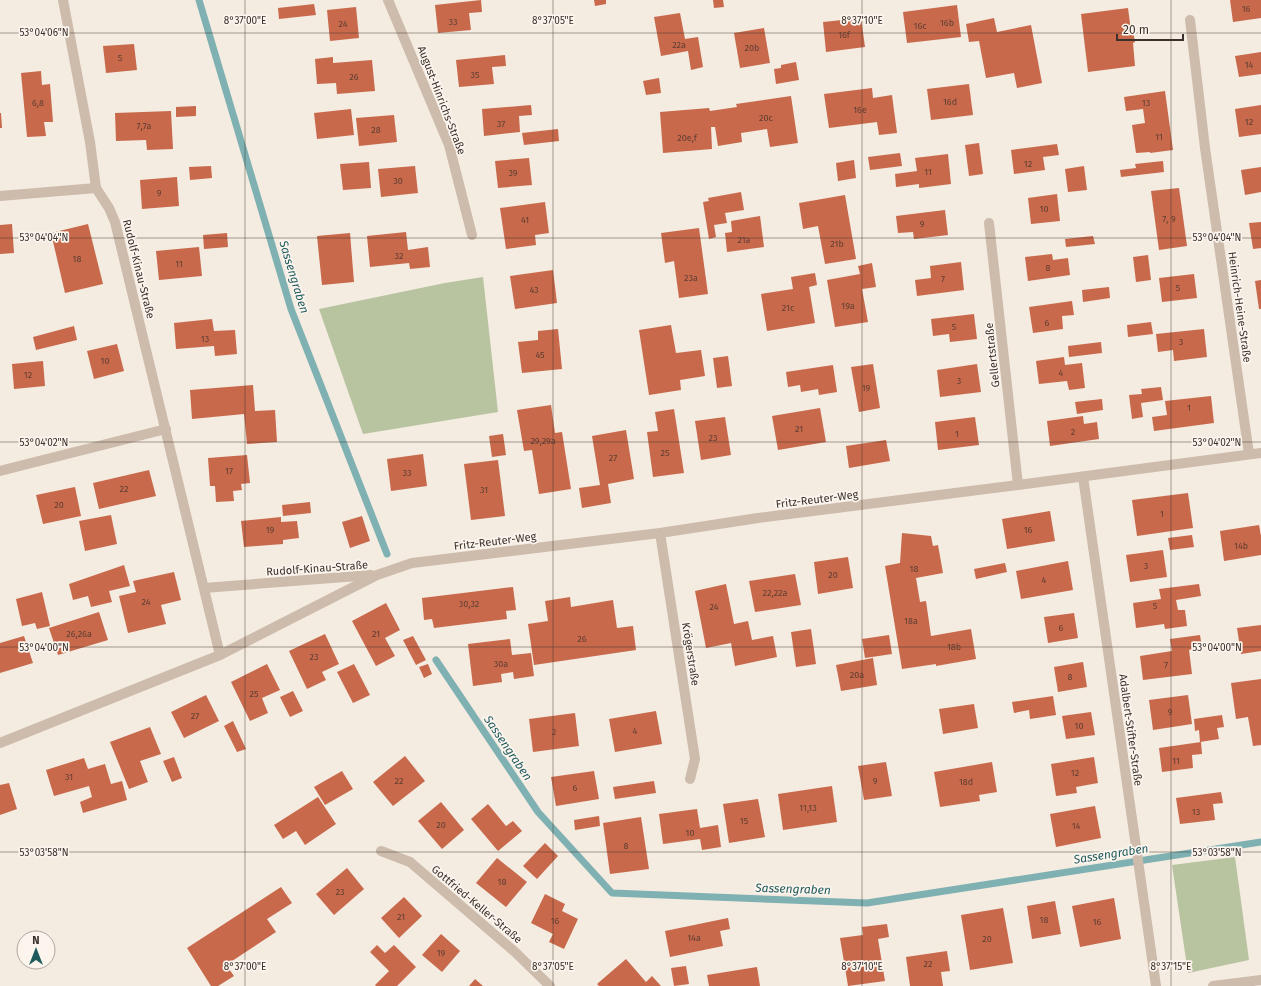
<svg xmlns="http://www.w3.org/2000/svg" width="1261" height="986" font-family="'Fira Sans',sans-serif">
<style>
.green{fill:#b8c4a0}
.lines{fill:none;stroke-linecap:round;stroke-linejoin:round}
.stream{stroke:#7fb0b2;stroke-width:7}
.building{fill:#c8694b}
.minor{stroke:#cdbbac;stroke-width:10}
.ticks{fill:none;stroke:#3b302b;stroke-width:1;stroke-opacity:0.45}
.labels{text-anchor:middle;stroke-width:3.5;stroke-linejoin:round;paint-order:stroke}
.number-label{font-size:9px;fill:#5e3e33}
.street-label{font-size:11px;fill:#3b302b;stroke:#fbf5ee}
.water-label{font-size:12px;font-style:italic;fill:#1f5a5e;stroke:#fbf5ee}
.ticks-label{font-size:10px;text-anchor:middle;fill:#3b302b;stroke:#fbf5ee;stroke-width:3.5;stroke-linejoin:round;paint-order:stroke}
</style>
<rect width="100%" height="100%" fill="#f4ebe1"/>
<g class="green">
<path d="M483,277L498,412L363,434L319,309L445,283Z"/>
<path d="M1235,857L1249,960L1188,973L1172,865Z"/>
</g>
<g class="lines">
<g class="stream">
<path d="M199,0L291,309L387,554"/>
<path d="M436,660L538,812L612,893L867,903L1261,842"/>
</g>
</g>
<g class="building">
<path d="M481,0L482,12L469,13L471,30L438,33L435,5Z"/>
<path d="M594,0H606V4L595,6Z"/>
<path d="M713,0H723L724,7L714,8Z"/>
<path d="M1230,0H1261V18L1233,22Z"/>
<path d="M314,4L316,15L279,19L278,8Z"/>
<path d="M957,5L961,37L907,43L903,12Z"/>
<path d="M356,7L359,38L330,41L327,10Z"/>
<path d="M1128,8L1131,31H1133L1135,42L1133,43L1135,66L1088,72L1081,14Z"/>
<path d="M680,13L685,39L698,37L703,67L691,70L688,51L661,56L654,17Z"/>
<path d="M861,18L865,47L826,52L823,22Z"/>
<path d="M994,18L997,32L1031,25L1042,83L1017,88L1014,73L986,78L979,41L969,42L966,24Z"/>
<path d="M764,28L770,63L740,68L734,33Z"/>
<path d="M134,44L137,70L106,73L103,46Z"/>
<path d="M1261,52V74L1239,77L1235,56Z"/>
<path d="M505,55L506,66L492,67L494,84L459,87L456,60Z"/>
<path d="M333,57V63L372,60L375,91L337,94L336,83L317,84L315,59Z"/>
<path d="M796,62L799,80L776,84L774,69L781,68V65Z"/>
<path d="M41,71L42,85L50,84L53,122H44L46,136L27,137L21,73Z"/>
<path d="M659,78L661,93L646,95L643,81Z"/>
<path d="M969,84L973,115L931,120L927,89Z"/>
<path d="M872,88L873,98L892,95L897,133L879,135L877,122L829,128L824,94Z"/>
<path d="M1165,91L1173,150L1150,153V152L1136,153L1132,125L1145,123L1143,109L1126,111L1124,97Z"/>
<path d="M791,96L798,143L770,147L767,129L741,133L742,142L718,146L715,127H711L712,149L663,153L660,112L709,108L710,111L737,107L736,104Z"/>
<path d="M531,105L532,115L519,116L520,132L484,136L482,109Z"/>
<path d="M1261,105V134L1239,137L1235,109Z"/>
<path d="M196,106V116L176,117V107Z"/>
<path d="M351,109L354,135L317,139L314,113Z"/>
<path d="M171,111L173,149L147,150L146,140L116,141L115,113Z"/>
<path d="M0,113H1L2,128H0Z"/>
<path d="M394,115L397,142L359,146L356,118Z"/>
<path d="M558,129L559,141L524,145L522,133Z"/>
<path d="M979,143L983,174L969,176L965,145Z"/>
<path d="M1057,144L1059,155L1043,157L1045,170L1014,174L1011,150Z"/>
<path d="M900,153L902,166L870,170L868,157Z"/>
<path d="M948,154L951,184L919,188V184L896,187L895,174L917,171L915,158Z"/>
<path d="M529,158L532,185L498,188L495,161Z"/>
<path d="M854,160L856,178L838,181L836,163Z"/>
<path d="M1163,161L1164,172L1121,177L1120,170L1136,168L1135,164Z"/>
<path d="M369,162L371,188L343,190L340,164Z"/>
<path d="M211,166L212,178L190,180L189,167Z"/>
<path d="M415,166L418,193L381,197L378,169Z"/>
<path d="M1084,166L1087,190L1068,192L1065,169Z"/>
<path d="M1261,167V192L1245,195L1241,170Z"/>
<path d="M177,177L179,206L142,209L140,180Z"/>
<path d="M1179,188L1187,246L1159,250L1151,191Z"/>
<path d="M741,192L744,210L725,213L727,223L714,225L716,237L709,239L703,202L709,201L708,198Z"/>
<path d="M1057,194L1060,221L1031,224L1028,198Z"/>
<path d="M845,195L856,259L825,264L818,226L803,229L799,203Z"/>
<path d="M545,202L549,233L535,235L536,245L506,249L500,208Z"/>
<path d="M945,210L948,235L914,239L913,232L898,233L896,216Z"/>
<path d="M760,216L764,247L727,252L725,233L732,232L731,221Z"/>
<path d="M1261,222V248L1253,249L1249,223Z"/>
<path d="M12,224L14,253L0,254V225Z"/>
<path d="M88,224L103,284L65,293L51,233Z"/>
<path d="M699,228L708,294L679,298L674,261L665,263L661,233Z"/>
<path d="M406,232L408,250L428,247L430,267L410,269L409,263L370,267L367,236Z"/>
<path d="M227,233L228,247L204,249L203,235Z"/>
<path d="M350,233L354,282L322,285L317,236Z"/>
<path d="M1093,236L1095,244L1066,247L1065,239Z"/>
<path d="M199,247L202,276L159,280L156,251Z"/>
<path d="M1052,254L1053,260L1068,258L1070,275L1028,281L1025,257Z"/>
<path d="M1148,255L1151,280L1136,282L1133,257Z"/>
<path d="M961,262L964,290L917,296L915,280L931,278L930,266Z"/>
<path d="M872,263L876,287L862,289L868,322L835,327L827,280L860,274L858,266Z"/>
<path d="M553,270L557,303L515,309L510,276Z"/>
<path d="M815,273L817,285L809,287L815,323L767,331L761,294L793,289L791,277Z"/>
<path d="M1194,274L1197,298L1162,302L1159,278Z"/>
<path d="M1261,280V309H1259L1255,281Z"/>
<path d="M1109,287L1110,298L1083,302L1082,290Z"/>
<path d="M1072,301L1074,315L1062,316L1063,329L1033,333L1029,307Z"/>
<path d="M974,314L977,339L950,342L949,334L933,336L931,319Z"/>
<path d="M212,319L214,331L235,330L237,354L215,356L214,346L176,349L174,323Z"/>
<path d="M1151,322L1153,334L1128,337L1127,325Z"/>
<path d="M671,325L676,353L701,350L705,376L680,380L681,390L649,395L639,330Z"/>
<path d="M74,326L77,340L36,350L33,337Z"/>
<path d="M558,329L562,369L522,373L518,342L538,340V331Z"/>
<path d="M1204,329L1207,357L1174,361L1173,350L1158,352L1156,334Z"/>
<path d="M1101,342L1102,353L1069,357L1068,346Z"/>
<path d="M117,344L124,371L94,379L87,351Z"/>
<path d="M728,356L732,386L717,388L713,358Z"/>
<path d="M1064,357L1065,365L1082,363L1085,388L1069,390L1067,381L1039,384L1036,361Z"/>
<path d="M43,361L45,386L14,389L12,364Z"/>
<path d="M873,364L880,408L859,412L851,367Z"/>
<path d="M977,364L981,392L940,397L937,370Z"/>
<path d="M833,365L837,392L819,395L818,389L801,392L800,385L788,387L786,372Z"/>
<path d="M253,385L255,411L275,410L277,442L247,444L244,414L192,419L190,390Z"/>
<path d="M1161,387L1163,400L1141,403L1143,417L1132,419L1129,395L1142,394L1141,389Z"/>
<path d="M1211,396L1214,423L1154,431L1152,417L1167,415L1165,401Z"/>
<path d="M1102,399L1103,410L1077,414L1075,402Z"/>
<path d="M551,405L555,433L562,432L571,489L539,494L532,450L524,451L517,410Z"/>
<path d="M820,408L826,442L778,450L772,416Z"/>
<path d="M674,409L684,473L653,477L647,432L658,431L655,412Z"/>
<path d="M1083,416L1084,424L1097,422L1099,439L1050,446L1047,421Z"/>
<path d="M725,417L731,455L701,460L695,421Z"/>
<path d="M975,417L979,445L938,450L935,422Z"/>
<path d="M626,430L634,479L608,484L611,503L582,508L579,488L600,485L592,436Z"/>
<path d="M503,434L506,455L492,457L489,436Z"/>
<path d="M886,440L890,461L849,468L846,446Z"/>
<path d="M423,454L427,486L391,491L387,459Z"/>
<path d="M247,455L250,483L241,484L242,490L233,491L234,501L216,502L215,486H210L208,458Z"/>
<path d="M498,460L505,516L471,520L464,464Z"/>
<path d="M149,470L156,496L99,509L93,483Z"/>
<path d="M75,487L81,516L43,524L36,495Z"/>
<path d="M1188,493L1193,528L1137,536L1132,500Z"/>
<path d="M310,502L311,513L283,516L282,505Z"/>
<path d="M1050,511L1055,541L1007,549L1002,519Z"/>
<path d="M111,515L117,544L85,551L79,521Z"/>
<path d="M362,516L370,541L350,548L342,522Z"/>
<path d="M281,517V522L297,521L299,538L283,540V544L244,547L241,521Z"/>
<path d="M1259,525L1261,536V555L1224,561L1220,531Z"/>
<path d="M902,533L931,536L933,546L938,545L943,573L916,578L920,602L926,601L931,636L971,629L976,659L936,666V664L902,669L885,566L900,563Z"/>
<path d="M1192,535L1194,547L1170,550L1168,538Z"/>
<path d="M1163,550L1167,577L1130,582L1126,555Z"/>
<path d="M848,557L853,588L818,594L814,562Z"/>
<path d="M1068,561L1073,590L1021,599L1016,571Z"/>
<path d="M1005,563L1007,572L976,579L974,569Z"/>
<path d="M124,565L130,586L109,591L112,602L91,607L88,596L73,600L69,584Z"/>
<path d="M174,572L181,600L161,605L166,624L128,633L119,596L136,592L133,581Z"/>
<path d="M795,574L801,605L755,612L749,581Z"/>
<path d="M726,584L734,624L748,621L752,640L773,636L777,657L735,666L731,643L706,648L695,591Z"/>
<path d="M1199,584L1201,596L1176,600L1178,610H1185L1187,626L1165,629L1164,624L1136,628L1133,603L1161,599L1159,589Z"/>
<path d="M513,587L516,610L506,611L507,619L434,628L432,619L424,620L422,598Z"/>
<path d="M42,592L50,626L37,629L35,623L22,626L16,599Z"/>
<path d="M570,597L571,607L613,600L617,628L633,626L636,650L534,665L528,624L548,621L545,601Z"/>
<path d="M386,603L400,630L385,638L395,656L376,666L352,621Z"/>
<path d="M99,612L108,640L58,655L49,628Z"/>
<path d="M1074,613L1078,638L1048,643L1044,617Z"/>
<path d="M1261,625V651L1241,654L1237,628Z"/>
<path d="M811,629L816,664L796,667L791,632Z"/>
<path d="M325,634L339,664L322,672L326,680L307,689L289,651Z"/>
<path d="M889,635L892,654L865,658L862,639Z"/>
<path d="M1200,635L1202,648L1189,650L1192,674L1143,680L1140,656L1172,651L1170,639Z"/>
<path d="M24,636L33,663L0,673V643Z"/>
<path d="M413,636L426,660L416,665L403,640Z"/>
<path d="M510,639L512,655L531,653L534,676L514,679L513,672L501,674L502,682L473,686L468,644Z"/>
<path d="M873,658L877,685L841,691L836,665Z"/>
<path d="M1083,662L1087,687L1058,692L1054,667Z"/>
<path d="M267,664L280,690L262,698L268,713L250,721L231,682Z"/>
<path d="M354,664L370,695L353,703L337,672Z"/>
<path d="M428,664L432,674L424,678L419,667Z"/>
<path d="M1261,679V745L1253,746L1248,717L1236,719L1231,683Z"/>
<path d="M293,691L303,711L290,717L280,697Z"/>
<path d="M206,695L219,721L184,738L171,712Z"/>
<path d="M1188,695L1192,724L1153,730L1149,700Z"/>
<path d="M1053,696L1056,715L1030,719L1029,710L1014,713L1012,702Z"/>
<path d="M974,704L978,728L943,734L939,709Z"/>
<path d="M656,711L662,744L615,752L609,719Z"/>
<path d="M1091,712L1095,735L1066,739L1062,716Z"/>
<path d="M575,713L579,746L533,752L529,719Z"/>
<path d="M1222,715L1224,727L1217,728L1219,739L1200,742L1199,730L1195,731L1194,719Z"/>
<path d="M233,721L246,749L237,752L224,726Z"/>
<path d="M150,727L161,754L140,761L148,782L129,789L110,742Z"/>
<path d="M1201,742L1202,754L1192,755L1193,768L1162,772L1159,748Z"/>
<path d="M405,756L425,781L393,806L373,782Z"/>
<path d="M174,757L182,778L172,782L163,761Z"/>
<path d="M1094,757L1098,783L1076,787L1077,793L1056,796L1051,764Z"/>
<path d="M84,758L88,769L105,764L111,784L122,781L127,800L83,813L80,802L92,797L89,786L54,796L46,770Z"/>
<path d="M886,762L892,796L864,800L858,766Z"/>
<path d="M992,762L997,792L979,795L980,801L940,807L934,772Z"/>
<path d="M342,771L353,789L325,805L314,787Z"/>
<path d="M594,771L599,799L556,806L551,777Z"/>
<path d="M654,781L656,793L615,799L613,787Z"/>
<path d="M9,783L17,809L0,815V785Z"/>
<path d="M832,786L837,822L783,830L778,794Z"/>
<path d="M1221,792L1223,803L1213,804L1215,820L1180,824L1176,798Z"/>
<path d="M318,797L336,824L305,845L296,831L283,839L274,825Z"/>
<path d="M758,799L765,837L729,843L723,804Z"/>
<path d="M441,802L464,830L442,849L418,821Z"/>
<path d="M488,804L506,826L513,821L522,831L498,851L471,819Z"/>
<path d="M1095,806L1101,838L1056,847L1050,814Z"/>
<path d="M697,809L700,828L718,825L721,847L702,850L700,839L663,844L659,814Z"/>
<path d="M599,816L600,826L575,830L574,820Z"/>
<path d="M641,817L649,869L610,874L603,823Z"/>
<path d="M545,843L558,856L537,879L523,866Z"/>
<path d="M497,858L527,882L506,907L476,883Z"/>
<path d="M347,868L364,889L334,915L316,894Z"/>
<path d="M281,887L292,903L267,919L276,932L226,965L234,976L218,986H211L187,948Z"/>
<path d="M545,894L565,904L562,911L578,919L564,949L549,942L553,934L531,923Z"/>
<path d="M404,897L422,916L399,938L381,918Z"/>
<path d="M1114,898L1121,939L1080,947L1072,906Z"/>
<path d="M1055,901L1061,934L1032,939L1027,906Z"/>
<path d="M1003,908L1013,963L970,970L961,915Z"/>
<path d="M728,918L730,929L720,931L723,946L670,957L665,931Z"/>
<path d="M887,924L889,937L878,939L885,981L848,986L840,938L863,935L862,927Z"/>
<path d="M441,934L460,951L442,972L422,955Z"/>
<path d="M377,945L385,953L394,945L416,967L397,986H376L375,985L389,971L370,952Z"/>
<path d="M947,951L950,971L941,972L943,986H910L906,957Z"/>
<path d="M626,959L646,982L652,976L661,986H599L597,984Z"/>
<path d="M686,966L689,984L674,986L671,968Z"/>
<path d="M757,967L760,986H709L707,975Z"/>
<path d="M475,979L483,986H469Z"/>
</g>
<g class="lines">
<g class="minor">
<path d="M63,0L90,142L96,188L109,208L115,222L220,655"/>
<path d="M388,0L449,145L472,235"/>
<path d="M1190,20L1205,148L1249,454"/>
<path d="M0,196L96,188"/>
<path d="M989,223L1018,485"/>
<path d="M0,471L166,429"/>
<path d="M1083,477L1156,986"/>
<path d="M660,533L695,759L690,779"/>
<path d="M204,588L371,575"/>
<path d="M0,743L220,655L377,575L412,563L660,533L758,518L1018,485L1261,453"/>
<path d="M381,851L410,862L515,952L550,986"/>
<path d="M1213,986L1261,980"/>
</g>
</g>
<path class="ticks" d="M245,0V986M553,0V986M862,0V986M1171,0V986M0,33H1261M0,238H1261M0,442H1261M0,647H1261M0,852H1261"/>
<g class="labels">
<g class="number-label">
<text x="1246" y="12">16</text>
<text x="453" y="25">33</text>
<text x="947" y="26">16b</text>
<text x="343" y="27">24</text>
<text x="920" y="29">16c</text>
<text x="844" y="38">16f</text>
<text x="679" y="48">22a</text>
<text x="752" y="51">20b</text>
<text x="120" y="61">5</text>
<text x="1249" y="68">14</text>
<text x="475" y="78">35</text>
<text x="354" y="80">26</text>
<text x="950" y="105">16d</text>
<text x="38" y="106">6,8</text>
<text x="1146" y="106">13</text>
<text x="860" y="113">16e</text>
<text x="766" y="121">20c</text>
<text x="1249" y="125">12</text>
<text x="501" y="127">37</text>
<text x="144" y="129">7,7a</text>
<text x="376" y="133">28</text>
<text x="1159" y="140">11</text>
<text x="687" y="141">20e,f</text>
<text x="1028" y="167">12</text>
<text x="928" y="175">11</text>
<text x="513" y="176">39</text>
<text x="398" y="184">30</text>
<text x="159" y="196">9</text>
<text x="1044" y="212">10</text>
<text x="1169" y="222">7, 9</text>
<text x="525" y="223">41</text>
<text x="922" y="227">9</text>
<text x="744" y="243">21a</text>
<text x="837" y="247">21b</text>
<text x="399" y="259">32</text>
<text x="77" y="262">18</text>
<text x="179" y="267">11</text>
<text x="1048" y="271">8</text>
<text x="691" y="281">23a</text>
<text x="943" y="282">7</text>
<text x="1178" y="291">5</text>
<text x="534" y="293">43</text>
<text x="848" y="309">19a</text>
<text x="788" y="311">21c</text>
<text x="1047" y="326">6</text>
<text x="954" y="330">5</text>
<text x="205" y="342">13</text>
<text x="1181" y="345">3</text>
<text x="540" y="358">45</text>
<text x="105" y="364">10</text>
<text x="1061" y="376">4</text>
<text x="28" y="378">12</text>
<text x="959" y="384">3</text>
<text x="866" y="391">19</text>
<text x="1189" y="411">1</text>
<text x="799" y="432">21</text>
<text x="1073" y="435">2</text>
<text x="957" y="437">1</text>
<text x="713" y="441">23</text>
<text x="543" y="444">29,29a</text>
<text x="665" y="456">25</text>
<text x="613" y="461">27</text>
<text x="229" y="474">17</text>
<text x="407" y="476">33</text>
<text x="124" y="492">22</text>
<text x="484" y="493">31</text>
<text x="59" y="508">20</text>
<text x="1162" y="517">1</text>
<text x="270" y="533">19</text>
<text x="1028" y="533">16</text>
<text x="1241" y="549">14b</text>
<text x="1146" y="569">3</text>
<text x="914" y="572">18</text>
<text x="833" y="578">20</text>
<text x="1044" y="583">4</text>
<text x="775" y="596">22,22a</text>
<text x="146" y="605">24</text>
<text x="469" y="607">30,32</text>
<text x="1155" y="609">5</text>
<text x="714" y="610">24</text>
<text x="911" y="624">18a</text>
<text x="1061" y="631">6</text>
<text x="79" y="637">26,26a</text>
<text x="376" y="637">21</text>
<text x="582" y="642">26</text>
<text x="954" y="650">18b</text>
<text x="314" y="660">23</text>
<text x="501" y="667">30a</text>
<text x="1166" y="668">7</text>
<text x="857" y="678">20a</text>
<text x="1070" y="680">8</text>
<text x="254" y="697">25</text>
<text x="1170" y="715">9</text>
<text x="195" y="719">27</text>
<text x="1079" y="729">10</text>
<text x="635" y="734">4</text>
<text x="554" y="735">2</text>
<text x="1176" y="764">11</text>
<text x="1075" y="776">12</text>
<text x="69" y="780">31</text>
<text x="399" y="784">22</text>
<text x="875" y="784">9</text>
<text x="966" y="785">18d</text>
<text x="575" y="791">6</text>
<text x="808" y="811">11,13</text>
<text x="1196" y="815">13</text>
<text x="744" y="824">15</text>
<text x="441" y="828">20</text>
<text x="1076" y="829">14</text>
<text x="690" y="836">10</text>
<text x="626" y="849">8</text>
<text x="502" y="885">18</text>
<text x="340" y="895">23</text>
<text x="401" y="920">21</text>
<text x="1044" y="923">18</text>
<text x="555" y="924">16</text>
<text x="1097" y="925">16</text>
<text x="694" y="941">14a</text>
<text x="987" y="942">20</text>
<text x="441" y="956">19</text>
<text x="928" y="967">22</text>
</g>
<g class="street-label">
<text transform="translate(442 100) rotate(69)" y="4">August-Hinrichs-Straße</text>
<text transform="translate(139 269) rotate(76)" y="4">Rudolf-Kinau-Straße</text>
<text transform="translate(1240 307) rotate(82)" y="4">Heinrich-Heine-Straße</text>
<text transform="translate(992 355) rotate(-96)" y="4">Gellertstraße</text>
<text transform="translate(817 499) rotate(-7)" y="4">Fritz-Reuter-Weg</text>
<text transform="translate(495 541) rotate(-7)" y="4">Fritz-Reuter-Weg</text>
<text transform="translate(317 568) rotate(-4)" y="4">Rudolf-Kinau-Straße</text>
<text transform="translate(691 654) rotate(81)" y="4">Krögerstraße</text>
<text transform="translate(1131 730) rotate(82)" y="4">Adalbert-Stifter-Straße</text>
<text transform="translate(477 904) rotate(40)" y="4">Gottfried-Keller-Straße</text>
</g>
<g class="water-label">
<text transform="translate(294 277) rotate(73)" y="4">Sassengraben</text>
<text transform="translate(508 748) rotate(56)" y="4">Sassengraben</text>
<text transform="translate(1111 854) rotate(-9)" y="4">Sassengraben</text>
<text transform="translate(793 889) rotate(2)" y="4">Sassengraben</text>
</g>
</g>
<g class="ticks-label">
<text x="245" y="24">8°37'00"E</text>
<text x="553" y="24">8°37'05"E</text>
<text x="862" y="24">8°37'10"E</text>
<text x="44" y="36">53°04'06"N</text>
<text x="44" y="241">53°04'04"N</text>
<text x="1217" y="241">53°04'04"N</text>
<text x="44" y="446">53°04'02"N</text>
<text x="1217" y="446">53°04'02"N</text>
<text x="44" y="651">53°04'00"N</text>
<text x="1217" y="651">53°04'00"N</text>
<text x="44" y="856">53°03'58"N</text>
<text x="1217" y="856">53°03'58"N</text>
<text x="245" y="970">8°37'00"E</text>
<text x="553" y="970">8°37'05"E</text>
<text x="862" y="970">8°37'10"E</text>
<text x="1171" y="970">8°37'15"E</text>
</g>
<g transform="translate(36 950)"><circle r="19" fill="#fbf5ee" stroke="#aea6a0"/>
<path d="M0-3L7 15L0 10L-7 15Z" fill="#1f5a5e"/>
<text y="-6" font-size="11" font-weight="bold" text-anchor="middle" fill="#3b302b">N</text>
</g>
<path d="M1117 34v6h66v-6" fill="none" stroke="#3b302b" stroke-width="2"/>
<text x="1123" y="34" font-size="12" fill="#3b302b" stroke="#fbf5ee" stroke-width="3" paint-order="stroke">20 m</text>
</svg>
